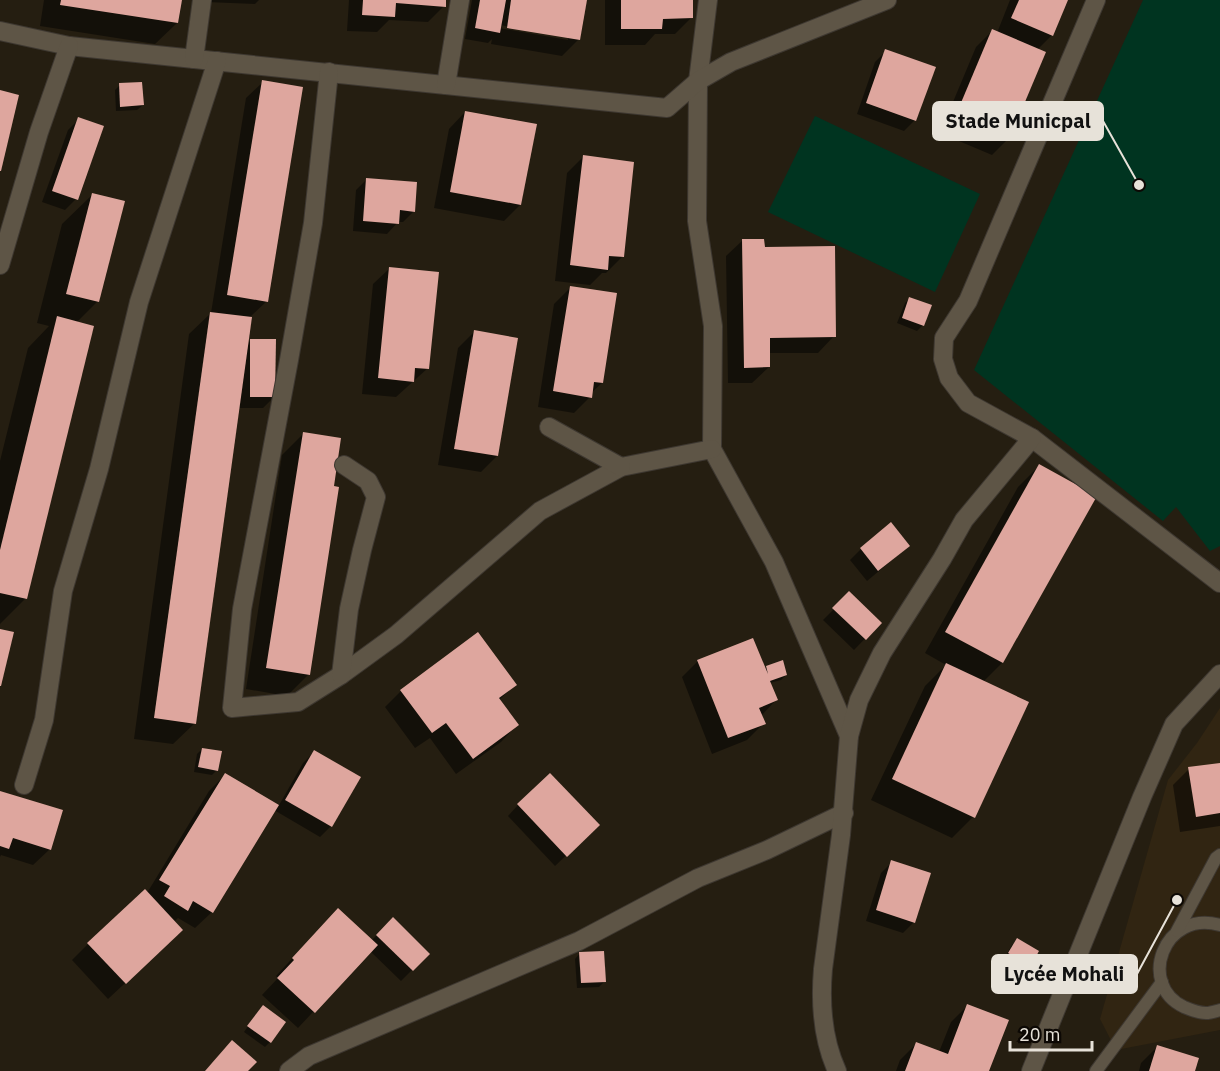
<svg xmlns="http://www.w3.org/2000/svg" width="1220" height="1071" font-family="'IBM Plex Sans',sans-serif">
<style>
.built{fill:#312512}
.green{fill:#003420}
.shadow{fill:#0007;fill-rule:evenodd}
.building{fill:#dea69e}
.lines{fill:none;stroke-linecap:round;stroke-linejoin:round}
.lane-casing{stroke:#3e3831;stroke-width:14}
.street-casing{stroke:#3e3831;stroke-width:20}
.secondary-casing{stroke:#3e3831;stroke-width:20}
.lane{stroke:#5e5546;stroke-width:12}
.street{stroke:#5e5546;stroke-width:18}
.secondary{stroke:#5e5546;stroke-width:18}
.leader{fill:none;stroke:#e7e2d9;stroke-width:2}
.callout-dot{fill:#e7e2d9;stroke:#0c0804;stroke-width:2}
.callout{fill:#e7e2d9;stroke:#e7e2d9;stroke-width:2}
.callout-label{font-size:20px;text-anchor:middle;font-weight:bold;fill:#111}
</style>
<rect width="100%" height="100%" fill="#251e11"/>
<path class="built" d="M1220,708V1030L1116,1050L1100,1019L1168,780L1197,743Z"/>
<g class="green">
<path d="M1143,0H1220V546L1210,551L1176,507L1163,521L974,370Z"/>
<path d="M815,116L980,194L935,292L768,212Z"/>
</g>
<g class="shadow">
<path d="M44,0H180L177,23L155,44L40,26Z"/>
<path d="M206,0H259L255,4L206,2Z"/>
<path d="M349,0H445L444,6L428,22L389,20L377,32L347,31Z"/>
<path d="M472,0H585L579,39L562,56L491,44L492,39L488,43L465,39ZM500,25L568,37V40L499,28Z"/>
<path d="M605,0H691V18L675,34H655L645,45H605Z"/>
<path d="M1010,0H1066L1052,35L1037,50L1008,139L992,155L940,133L976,47L992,31L997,33Z"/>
<path d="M886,51L915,120L904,131L857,114L875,62Z"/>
<path d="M263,82L267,301L250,317L247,344L251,340L274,397L263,408H238L195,723L173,744L134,739L189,334L211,313L246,98Z"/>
<path d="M120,85L143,105L137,110L116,111L115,90Z"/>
<path d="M465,112L520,205L504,221L434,208L449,129Z"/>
<path d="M79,119L76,199L65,210L42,202L68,130Z"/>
<path d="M583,157L622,257L606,273H602L590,285L555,281L567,173Z"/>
<path d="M367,179L414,211L403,222H398L387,234L353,231L356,190Z"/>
<path d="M92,195L98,301L76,323L25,599L0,624V461L28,348L49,326L37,323L62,224Z"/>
<path d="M743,240L763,249L834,336L818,353H768L769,367L752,383H728L726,256Z"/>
<path d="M390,268L428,368L396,397L362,394L373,284Z"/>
<path d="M571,287L602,383L591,393L590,397L574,413L538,407L554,304Z"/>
<path d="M910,298L930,306L922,326L917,331L897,323L905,303Z"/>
<path d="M474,332L497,456L481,472L438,465L458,348Z"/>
<path d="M303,434L309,674L287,696L246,689L282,455Z"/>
<path d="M1039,466L1002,663L983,682L973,817L952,838L871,800L925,686L946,665L925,653L1018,487Z"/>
<path d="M891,524L908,546L897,556L867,581L850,560L861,549Z"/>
<path d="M849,594L880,623L854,650L823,620Z"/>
<path d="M698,661L764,669L766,667L786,675L781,680L770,683L776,700L761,716L764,723L747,740L712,754L682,677Z"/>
<path d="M515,685L499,700L517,725L501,742L456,774L430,738L415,748L385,707L401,691Z"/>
<path d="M202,749L217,770L212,775L194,772L197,754Z"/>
<path d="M314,752L331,826L320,837L274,810L212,912L195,928L178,918L174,922L165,946L108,999L72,960L88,944L147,893L209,791L225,775L278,807L303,763Z"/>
<path d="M1220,764V826L1180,832L1173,785L1189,769Z"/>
<path d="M0,792L50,849L33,865L1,855L0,857Z"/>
<path d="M518,805L598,825L555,866L508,816Z"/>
<path d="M892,862L914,922L903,933L866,921L881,873Z"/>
<path d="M393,919L428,954L401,981L370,951L298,1028L262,995L278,978L276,976L322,926L371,941Z"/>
<path d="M1017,940L1037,952L1029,966L1024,971L1004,959L1012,945Z"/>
<path d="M580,953L604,982L599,987L577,988L575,959Z"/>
<path d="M967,1006L987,1071H896L900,1060L917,1043L939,1052L951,1022Z"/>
<path d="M258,1012L270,1042L265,1047L244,1032Z"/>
<path d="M1157,1047L1193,1071H1139L1141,1063Z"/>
</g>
<g class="building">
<path d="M61,0H182L178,23L60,5Z"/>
<path d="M363,0H446V7L396,3L395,17L362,15Z"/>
<path d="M480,0H506L500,33L475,28Z"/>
<path d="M511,0H587L580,40L507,28Z"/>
<path d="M621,0H693V18L663,19L662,29H621Z"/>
<path d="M1019,0H1068L1053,36L1011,18Z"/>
<path d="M992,29L1046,52L1009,140L955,117Z"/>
<path d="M885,49L936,67L916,121L866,103Z"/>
<path d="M262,80L303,87L268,302L227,295Z"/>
<path d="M142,82L144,105L120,107L119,83Z"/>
<path d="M0,90L19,95L1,171H0Z"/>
<path d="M465,111L537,124L521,205L450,192Z"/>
<path d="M78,117L104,126L78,200L52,191Z"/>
<path d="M583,155L634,162L624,257L609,256L608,270L570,265Z"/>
<path d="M366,178L417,182L415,212L400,210L399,224L363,221Z"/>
<path d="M92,193L125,201L99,302L66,294Z"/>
<path d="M742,239H764L765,247L835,246L836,337L770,338V367L744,368Z"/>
<path d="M389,267L439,272L429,369L415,368L414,382L378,378Z"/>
<path d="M570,286L617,293L603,383L594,382L592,398L553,391Z"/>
<path d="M909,297L932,305L924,326L902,318Z"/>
<path d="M210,312L252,317L196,724L154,718Z"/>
<path d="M57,316L94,326L27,599L0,593V550Z"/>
<path d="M474,330L518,338L498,456L454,449Z"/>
<path d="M250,339H276L275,397H250Z"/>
<path d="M303,432L341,438L334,486L339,487L310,675L266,668Z"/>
<path d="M1039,464L1097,496L1003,663L945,632Z"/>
<path d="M891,522L910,546L878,571L860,548Z"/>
<path d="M849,591L882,623L866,640L832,608Z"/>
<path d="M0,629L14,632L1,686H0Z"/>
<path d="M478,632L517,685L499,698L519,725L473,759L446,723L432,733L400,690Z"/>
<path d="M753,638L768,674L766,666L783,660L787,675L770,681L778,700L759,708L766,724L728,738L697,660Z"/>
<path d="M946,663L1029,702L975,818L892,779Z"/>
<path d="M202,748L222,751L218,771L198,767Z"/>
<path d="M314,750L361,777L332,827L285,800Z"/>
<path d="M1220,763V813L1196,817L1188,767Z"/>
<path d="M225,773L279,805L213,913L193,901L188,911L164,896L170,886L159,880Z"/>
<path d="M550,773L600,825L567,857L517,804Z"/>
<path d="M0,791L63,810L51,850L13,838L9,849L0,846Z"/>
<path d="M891,860L931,873L915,923L876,910Z"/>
<path d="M145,889L183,930L126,984L87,943Z"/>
<path d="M338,908L378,945L315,1013L277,978L294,960L292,958Z"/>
<path d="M393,917L430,954L413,971L376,935Z"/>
<path d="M1017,938L1039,951L1031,966L1008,953Z"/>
<path d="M604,951L606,982L581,983L579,952Z"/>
<path d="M967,1004L1009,1020L989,1071H905L916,1042L948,1054Z"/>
<path d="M263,1005L286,1022L271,1043L247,1026Z"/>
<path d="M232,1040L257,1062L248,1071H205Z"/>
<path d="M1157,1045L1199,1058L1195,1071H1149Z"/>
</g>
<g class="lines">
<g class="lane-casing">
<g id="lane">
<path d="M1220,925C1163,909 1137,985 1184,1007C1191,1010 1198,1013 1206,1013C1211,1013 1216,1011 1220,1010"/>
<path d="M1177,931L1216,858L1220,855"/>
<path d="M1096,1071L1162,982"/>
</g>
</g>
<g class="street-casing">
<g id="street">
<path d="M708,0L698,81L697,221L713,326L712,449L774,562L849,736"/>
<path d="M0,31L69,46L667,108L698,81L731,62L887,0"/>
<path d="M194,59L202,0"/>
<path d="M329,72L313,223L289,360L242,609L232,708L298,702L341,675L396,635L540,511L621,467L712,449"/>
<path d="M446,85L460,0"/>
<path d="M0,265L39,132L69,46"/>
<path d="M549,427L621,467"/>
<path d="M1032,438L1220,583"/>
<path d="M341,675L349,609L362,550L376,497L368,481L344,465"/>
<path d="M24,785L44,720L63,591L99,469L139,302L217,61"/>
<path d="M289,1071L309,1056L579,941L698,878L767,850L844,813"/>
<path d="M837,1071C822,1038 820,1004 823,969L841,835L849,736L859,700L882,653L942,559L964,520L1032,438L968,403L949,378L943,359L944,338L968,301L1096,0"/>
</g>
</g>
<g class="secondary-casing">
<path id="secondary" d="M1031,1071L1142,797L1174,724L1220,674"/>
</g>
<use href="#lane" class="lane"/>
<use href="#street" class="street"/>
<use href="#secondary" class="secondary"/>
</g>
<path class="leader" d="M1139 185L1103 121M1177 900L1137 974"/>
<g class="callout-dot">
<circle cx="1139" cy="185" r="6"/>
<circle cx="1177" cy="900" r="6"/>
</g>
<g class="callout">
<rect x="933" y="102" width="170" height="38" rx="6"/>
<rect x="992" y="955" width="145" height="38" rx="6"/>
</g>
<g class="callout-label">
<text x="1018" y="128">Stade Municpal</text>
<text x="1064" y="981">Lycée Mohali</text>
</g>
<path d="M1010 1041v9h82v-9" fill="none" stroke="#e7e2d9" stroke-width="3"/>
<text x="1019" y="1041" font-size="18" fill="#e7e2d9" stroke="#0c0804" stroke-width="4.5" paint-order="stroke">20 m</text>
</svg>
